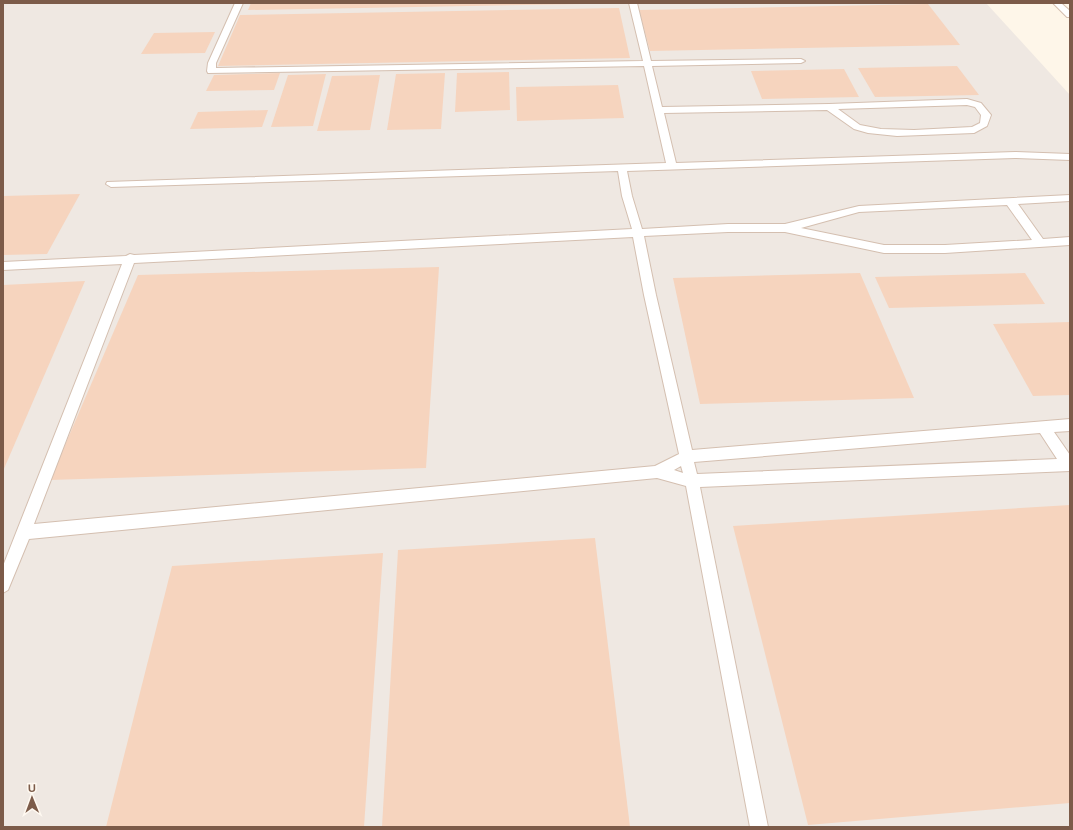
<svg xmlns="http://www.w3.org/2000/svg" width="1073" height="830" font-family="Helvetica,sans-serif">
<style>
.industrial{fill:#efe8e2}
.building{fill:#f6d4be}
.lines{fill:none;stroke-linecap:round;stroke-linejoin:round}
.lane-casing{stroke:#d4bfb0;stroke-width:2}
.lane{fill:#fff;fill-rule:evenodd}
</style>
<rect width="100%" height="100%" fill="#fef6e9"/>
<path class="industrial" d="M3,3H986L1070,95V827H3Z"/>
<g class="building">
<path d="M251,3H585V4L248,10Z"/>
<path d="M928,4L960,45L650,51L639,10Z"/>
<path d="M619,8L630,58L218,66L240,15Z"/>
<path d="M215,32L205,53L141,54L154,33Z"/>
<path d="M957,66L979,95L875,97L858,68Z"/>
<path d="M844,69L859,97L762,99L751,71Z"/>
<path d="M509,72L510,110L455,112L457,73Z"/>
<path d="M280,73L274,90L206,91L214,75Z"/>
<path d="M445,73L441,129L387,130L396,74Z"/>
<path d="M326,74L313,126L271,127L288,75Z"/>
<path d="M380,75L370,130L317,131L332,76Z"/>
<path d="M618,85L624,118L517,121L516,87Z"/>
<path d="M268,110L262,127L190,129L198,112Z"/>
<path d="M80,194L47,254L3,255V196Z"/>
<path d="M439,267L426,468L50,480L138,275Z"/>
<path d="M860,273L914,398L700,404L673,278Z"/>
<path d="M1025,273L1045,304L889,308L875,277Z"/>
<path d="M85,281L3,471V285Z"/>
<path d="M1070,322V395L1033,396L993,324Z"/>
<path d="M1070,505V803L808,825L733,526Z"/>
<path d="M595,538L630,827H382L398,550Z"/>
<path d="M383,553L364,827H106L172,566Z"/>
</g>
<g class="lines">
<g class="lane-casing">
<g id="lane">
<path d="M235,3H243L216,63V68L643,61L629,3H637L651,61L801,59L805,61L801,63L652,66L662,107L829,104L967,99L981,103L991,115L987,126L974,133L897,136L868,133L854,129L827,110L664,113L676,163L1015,152L1070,154V160L1015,158L627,171L632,196L642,229L728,224H785L859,206L1070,195V201L1018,204L1043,239L1070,237V245L945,253H884L785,232H728L644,236L656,295L692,450L1070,419V431L1054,432L1070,455V471L700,487L768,827H750L686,486L657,478L29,539L8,590L3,593V566L122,264L3,270V262L126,256L130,254L134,255L632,229L622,196L618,171L111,187L106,184L107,182L666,163L644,66L208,73L207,71L208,63ZM967,105L975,107L981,115L980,123L972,127L914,130L881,129L860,125L838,109ZM1007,205L1032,240L945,245H884L801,228L859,212ZM633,237L644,295L679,454L655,466L34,524L134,263ZM1040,433L1057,459L697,474L694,462ZM681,466L683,473L674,470Z"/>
<path d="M1053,3H1061L1070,11V17H1067Z"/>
</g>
</g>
<use href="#lane" class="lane"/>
</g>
<rect width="1073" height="830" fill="none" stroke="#7c5b49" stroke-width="8"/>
<g transform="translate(32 798) rotate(359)" stroke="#fff9f1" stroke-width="3" paint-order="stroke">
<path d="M0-3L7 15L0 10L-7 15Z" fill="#7c5b49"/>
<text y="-6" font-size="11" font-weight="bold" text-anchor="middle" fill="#7c5b49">U</text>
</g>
</svg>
